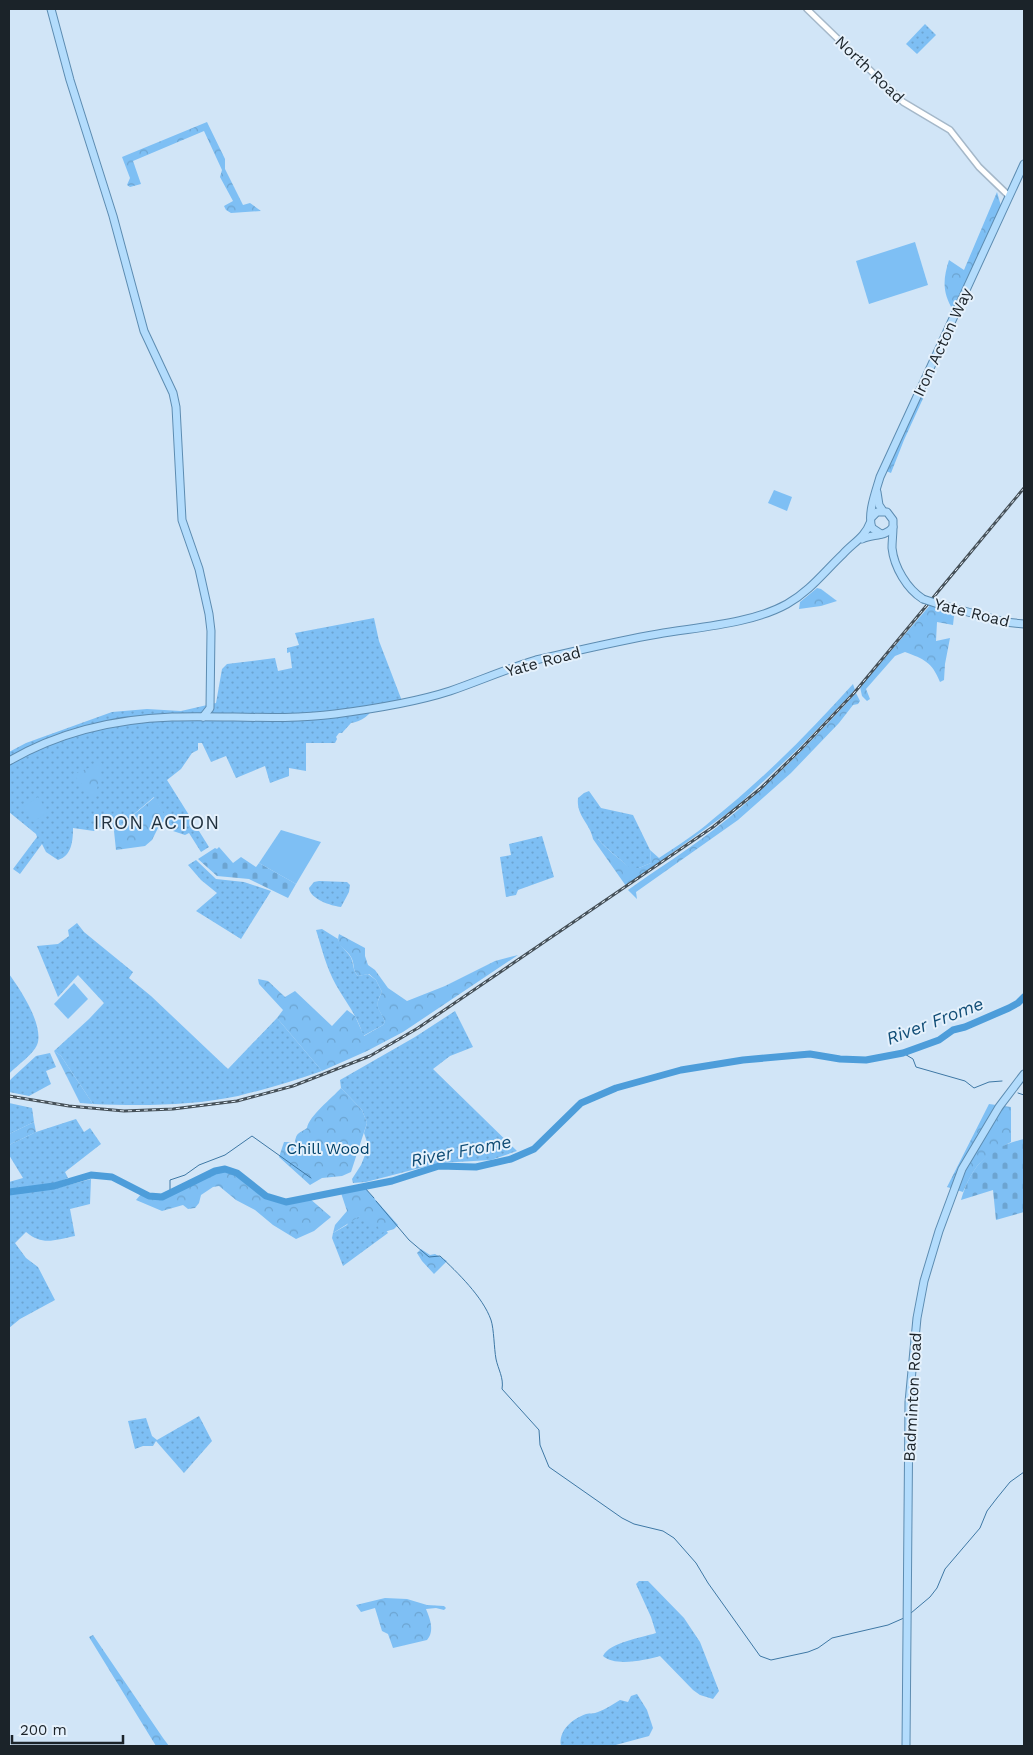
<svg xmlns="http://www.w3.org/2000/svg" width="1033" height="1755" font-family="'Work Sans',sans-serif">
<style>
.grass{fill:url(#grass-dots)}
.forest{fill:url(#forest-crowns)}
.cemetery{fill:url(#cemetery-stones)}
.garden{fill:#7ebff4}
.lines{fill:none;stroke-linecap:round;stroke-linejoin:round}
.stream{stroke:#3e78a5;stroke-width:1}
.river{stroke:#4d9dda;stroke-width:7}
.minor-casing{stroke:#a5b8c9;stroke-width:8}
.major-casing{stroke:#5d8cb1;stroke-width:9}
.minor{stroke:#fff;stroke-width:5}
.major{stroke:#b3dcfc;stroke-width:7}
.rail-casing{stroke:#465159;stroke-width:3}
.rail{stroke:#e5f1fc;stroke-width:1;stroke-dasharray:4;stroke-linecap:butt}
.major-bridge-casing{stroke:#5d8cb1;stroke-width:9;stroke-linecap:butt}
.major-bridge{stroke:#b3dcfc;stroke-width:7}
.labels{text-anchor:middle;stroke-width:4;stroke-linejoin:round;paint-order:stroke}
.street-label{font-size:16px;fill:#1b2329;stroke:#e5f1fc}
.park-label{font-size:16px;fill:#004169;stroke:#e5f1fc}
.water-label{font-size:18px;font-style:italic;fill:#124e77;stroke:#e5f1fc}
.quarter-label{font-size:19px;letter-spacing:1px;fill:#21313e;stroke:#e5f1fc}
</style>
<defs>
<pattern id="grass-dots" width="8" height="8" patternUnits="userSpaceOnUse" patternTransform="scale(1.25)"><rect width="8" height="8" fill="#7ebff4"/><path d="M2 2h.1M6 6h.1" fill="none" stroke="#6ca4d1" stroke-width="1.8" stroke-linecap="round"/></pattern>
<pattern id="forest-crowns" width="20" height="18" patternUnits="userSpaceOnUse" patternTransform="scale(1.25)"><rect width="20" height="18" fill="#7ebff4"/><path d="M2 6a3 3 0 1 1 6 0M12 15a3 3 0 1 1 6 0" fill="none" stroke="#6ca4d1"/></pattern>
<pattern id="cemetery-stones" width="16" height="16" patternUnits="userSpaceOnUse" patternTransform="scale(1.25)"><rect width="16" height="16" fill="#7ebff4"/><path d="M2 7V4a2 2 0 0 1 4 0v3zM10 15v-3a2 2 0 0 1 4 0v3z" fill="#6ca4d1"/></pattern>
</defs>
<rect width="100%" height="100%" fill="#d1e5f7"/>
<g class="grass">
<path d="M925,24L936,35L917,54L906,44Z"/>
<path d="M374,618L379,641L402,701L375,704C372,714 361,722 351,723L342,733H339L336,737L337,739L335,743H306V771L289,768V776L270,783L265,766L236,778L226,756L211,762L202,743H198V750L192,753L181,769L167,780L209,847L201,852L189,833L185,835L173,831L154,797L114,831L112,820L94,831L73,828C73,840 72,856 58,860L46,852L42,844L20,874L13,869L37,837L36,834L9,812V752L26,743L112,712L147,709L181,711L216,703L222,669L227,664L275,658L278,671L292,668L290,652L287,653V648L299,645L295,633Z"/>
<path d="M589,791L601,808L633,815L650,850L651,863L639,868H629C619,857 608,851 598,839H593C590,823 576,816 578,798L584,793Z"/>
<path d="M542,836L554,877L518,890L516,895L506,897L500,857L511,855L509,844Z"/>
<path d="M196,860L216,879L244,882L271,891L241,939L196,911L217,893L201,880L188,865Z"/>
<path d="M319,881L347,882L350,885L349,892L341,907C331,906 310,899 309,888L314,882Z"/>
<path d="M77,923L84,932L133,972L129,978L151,996L228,1069L277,1018L322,1071C294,1081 266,1089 238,1096C191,1106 140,1106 93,1104L61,1056L54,1051L89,1019L104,1003L78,975L58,997L37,946L58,944L69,936L68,930Z"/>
<path d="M322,929L338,939C340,947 346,950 350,956C354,962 352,970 358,976L368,974L376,980L382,992C373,1008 380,1008 385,1022L383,1025L363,1036C359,1018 345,1001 336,985C326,967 322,949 316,930Z"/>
<path d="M9,974C20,989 42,1022 38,1042C35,1054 17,1065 9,1074Z"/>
<path d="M455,1011L473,1047L450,1056L433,1069L517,1151L491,1160L439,1163L366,1182L353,1183L352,1179L361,1165L365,1155L367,1142L364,1133L367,1123L362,1110L341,1088L340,1080L415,1037Z"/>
<path d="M50,1053L56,1067L46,1071L51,1084L29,1096L9,1092V1082L11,1079L36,1056Z"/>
<path d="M9,1103L32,1108L34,1122L9,1134Z"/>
<path d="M76,1119L84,1132L90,1128L101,1144L65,1172L68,1178L54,1184L9,1189V1182L23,1178L9,1155V1145L36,1132Z"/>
<path d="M91,1179L90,1204L70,1209L75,1236C54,1240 43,1246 26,1232L15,1243L26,1258L38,1267L55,1300L20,1319L9,1328V1194L16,1192L57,1188Z"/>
<path d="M362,1215L385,1229L388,1233L343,1266L332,1238L333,1233L347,1225L350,1220Z"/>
<path d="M199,1416L212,1441L184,1473L156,1441L153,1446H143L135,1449L128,1421L146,1418L152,1436L157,1440Z"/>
<path d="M639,1581H648L684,1618L700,1642L719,1691L713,1699L700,1695L693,1690L660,1656C646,1660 615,1667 603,1656C610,1642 641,1638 656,1633L651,1617L636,1584Z"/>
<path d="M637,1694L647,1710L653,1728L649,1736L612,1746H561C558,1731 572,1719 586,1714C590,1713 594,1714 598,1712C606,1709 613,1704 620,1700L628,1702L631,1696Z"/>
</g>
<g class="forest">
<path d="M207,122L225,159V169L243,205L250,203L261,211L231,213L226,210L224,206L233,201L220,177L222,170L204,131L133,161L141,184L130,187L127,185L130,178L122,157Z"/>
<path d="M997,192L1001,206L953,310C942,292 943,279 949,260L964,270Z"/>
<path d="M924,391L926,392L904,440L891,473L886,471Z"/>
<path d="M817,588L821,589L837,601L821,606L799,609L800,602Z"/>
<path d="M931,604L957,612L954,616L953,625L937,622L936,641L950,638L945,664L944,680L940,682C932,662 924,659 905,652L895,656L866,689L870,699L867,701L862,696L860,687Z"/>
<path d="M853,684L855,690L799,748L736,807L626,886L593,839H598C607,850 619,858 630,868H639L651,863L650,850L659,858C677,846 696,834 712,820C763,779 809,733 853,684Z"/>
<path d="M856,693L860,701L858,704L853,705L839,723L791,773L738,820L636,892L637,899L628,890C657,869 688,850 716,828C767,788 812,741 856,693Z"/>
<path d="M102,763L95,799L73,774Z"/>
<path d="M155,797L167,820L160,824L152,840L145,846L116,850L114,831Z"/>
<path d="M339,934L365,948V956L368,965L375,970L388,988L407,1001L445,986L495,961L518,955L403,1032L367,1051L322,1071L277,1018L283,1010L259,984L258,979L268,981L285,997L295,991L332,1026L347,1010L355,1016L364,1036L383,1025L385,1022C379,1007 373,1009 382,992L376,980L369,974L358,976C352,970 355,964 351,957C346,948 335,947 339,934Z"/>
<path d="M54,1051L61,1056L93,1104L80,1103Z"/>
<path d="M341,1088L362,1110L367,1123L351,1172L342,1176L322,1178L310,1185L279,1157L284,1142H295C296,1132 300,1133 307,1128C309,1116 332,1098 341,1088Z"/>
<path d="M989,1104L1011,1107V1142C982,1158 977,1161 963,1192L947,1187Z"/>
<path d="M34,1122L36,1132L9,1145V1134Z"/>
<path d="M225,1169L237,1173L266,1196L286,1202L309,1198L331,1217L314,1231L296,1239L273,1225L255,1210L236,1200L219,1186L213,1187L201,1195L199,1203L195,1208L188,1209L183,1205L162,1211L136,1200L142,1193C161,1201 175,1190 191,1182C202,1177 214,1173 225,1169Z"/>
<path d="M364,1187L398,1225L394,1229L381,1233L377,1225L370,1226L368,1220L360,1216L333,1233L335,1225L347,1211L341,1193L342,1191Z"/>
<path d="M421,1249L430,1255L435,1254L447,1261L434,1274L422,1261L417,1253Z"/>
<path d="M385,1598L407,1599L427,1605L444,1606L446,1608L444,1610L436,1608L426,1609C430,1619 435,1631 427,1640L393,1648L388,1634L382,1631L375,1608L361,1612L356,1605Z"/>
<path d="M93,1635L163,1738L169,1746H156L89,1637Z"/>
</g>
<g class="cemetery">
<path d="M219,847L233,863L241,857L256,867L259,863L296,884L288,898L249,879L217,876L198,859L215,848L217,849Z"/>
<path d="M1024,1139V1212L996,1220L993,1190L961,1200C972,1164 988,1148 1024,1139Z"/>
</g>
<g class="garden">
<path d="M915,242L928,285L869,304L856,261Z"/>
<path d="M774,490L792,497L787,511L768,503Z"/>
<path d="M38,797L48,812L33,822L23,807Z"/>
<path d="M281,830L321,842L296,884L259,863Z"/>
<path d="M74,983L88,999L68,1019L54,1004Z"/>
</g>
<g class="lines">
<g class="stream">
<path d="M903,1053L913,1059L916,1067L965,1081L974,1088L989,1082L1002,1081"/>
<path d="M1018,1093L1024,1095"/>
<path d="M364,1187L374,1198"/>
<path d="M170,1194V1180L185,1175L199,1165L225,1155L252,1136L311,1178"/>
<path d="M376,1201L409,1240L429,1257L440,1256C457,1272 483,1297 491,1320C494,1329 494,1348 496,1359C498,1369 504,1378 502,1389L539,1430L540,1445L549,1467L622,1518L634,1524L663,1531L674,1538L696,1563L708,1583L760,1656L771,1660L808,1652L818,1648L832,1638L888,1625L904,1618"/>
<path d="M911,1613L930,1597L937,1588L945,1569L980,1528L987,1511L997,1498L1010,1482L1024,1472"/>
</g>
<path class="river" d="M9,1192L54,1186L91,1175L112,1177L149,1196L162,1197L215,1171L225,1169L237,1173L266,1196L286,1202L392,1181L439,1166L476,1167L511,1159L534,1149L581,1103L616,1088L681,1070L743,1060L810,1054L840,1059L866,1060L903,1053L939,1040L953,1030L965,1027L1009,1008L1018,1003L1024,997"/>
<g class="minor-casing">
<path id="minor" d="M807,9L903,102L950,130L979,167L1009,196"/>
</g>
<g class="major-casing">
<g id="major">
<path d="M51,9L70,80L113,216L144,331L173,393L176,407L182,520L199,569L209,614L211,631L210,708L203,717"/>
<path d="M877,492L879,505L883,511"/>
<path d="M893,527C893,534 892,541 892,548C894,567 907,589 923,599"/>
<path d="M881,534L872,528C867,514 876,491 880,477L1024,164"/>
<path d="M862,539C872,534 886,537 893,527V520L887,512H877L872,517"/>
<path d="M938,604L1005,622L1024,624"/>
<path d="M9,761C59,732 114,719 172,717C226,715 281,721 335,714C373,709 413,703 450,691C479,681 506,669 536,660C576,651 617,641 658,634C698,627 751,624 787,604C810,591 824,572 843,554C853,543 865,537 870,523"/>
<path d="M906,1746L909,1402L917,1318L924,1281L939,1231L962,1169L999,1107L1024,1074"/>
</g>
</g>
<use href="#minor" class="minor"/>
<use href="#major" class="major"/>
<g class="rail-casing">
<path id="rail" d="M9,1096L69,1106L124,1111L173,1109L237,1101L293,1086L370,1056L418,1028L713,827L760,789L800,750L854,693L1024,488"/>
</g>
<use href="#rail" class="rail"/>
<g class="major-bridge-casing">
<path id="major-bridge" d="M923,599L938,604"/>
</g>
<use href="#major-bridge" class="major-bridge"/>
</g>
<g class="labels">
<g class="street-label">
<text transform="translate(870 69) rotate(44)" y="6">North Road</text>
<text transform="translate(942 342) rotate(-65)" y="6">Iron Acton Way</text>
<text transform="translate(972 612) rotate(14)" y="6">Yate Road</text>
<text transform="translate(543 661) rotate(-15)" y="6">Yate Road</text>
<text transform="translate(912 1397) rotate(-87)" y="6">Badminton Road</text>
</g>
<g class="park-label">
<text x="328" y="1154">Chill Wood</text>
</g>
<g class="water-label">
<text transform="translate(935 1021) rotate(-21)" y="6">River Frome</text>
<text transform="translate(461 1151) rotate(-11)" y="6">River Frome</text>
</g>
<g class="quarter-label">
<text x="157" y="829">IRON ACTON</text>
</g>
</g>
<rect width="1033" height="1755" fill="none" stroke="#1b2329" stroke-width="20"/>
<path d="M12 1735v8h111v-8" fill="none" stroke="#1b2329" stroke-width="2.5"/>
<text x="20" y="1735" font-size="15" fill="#1b2329" stroke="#e5f1fc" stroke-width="4" paint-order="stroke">200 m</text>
</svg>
